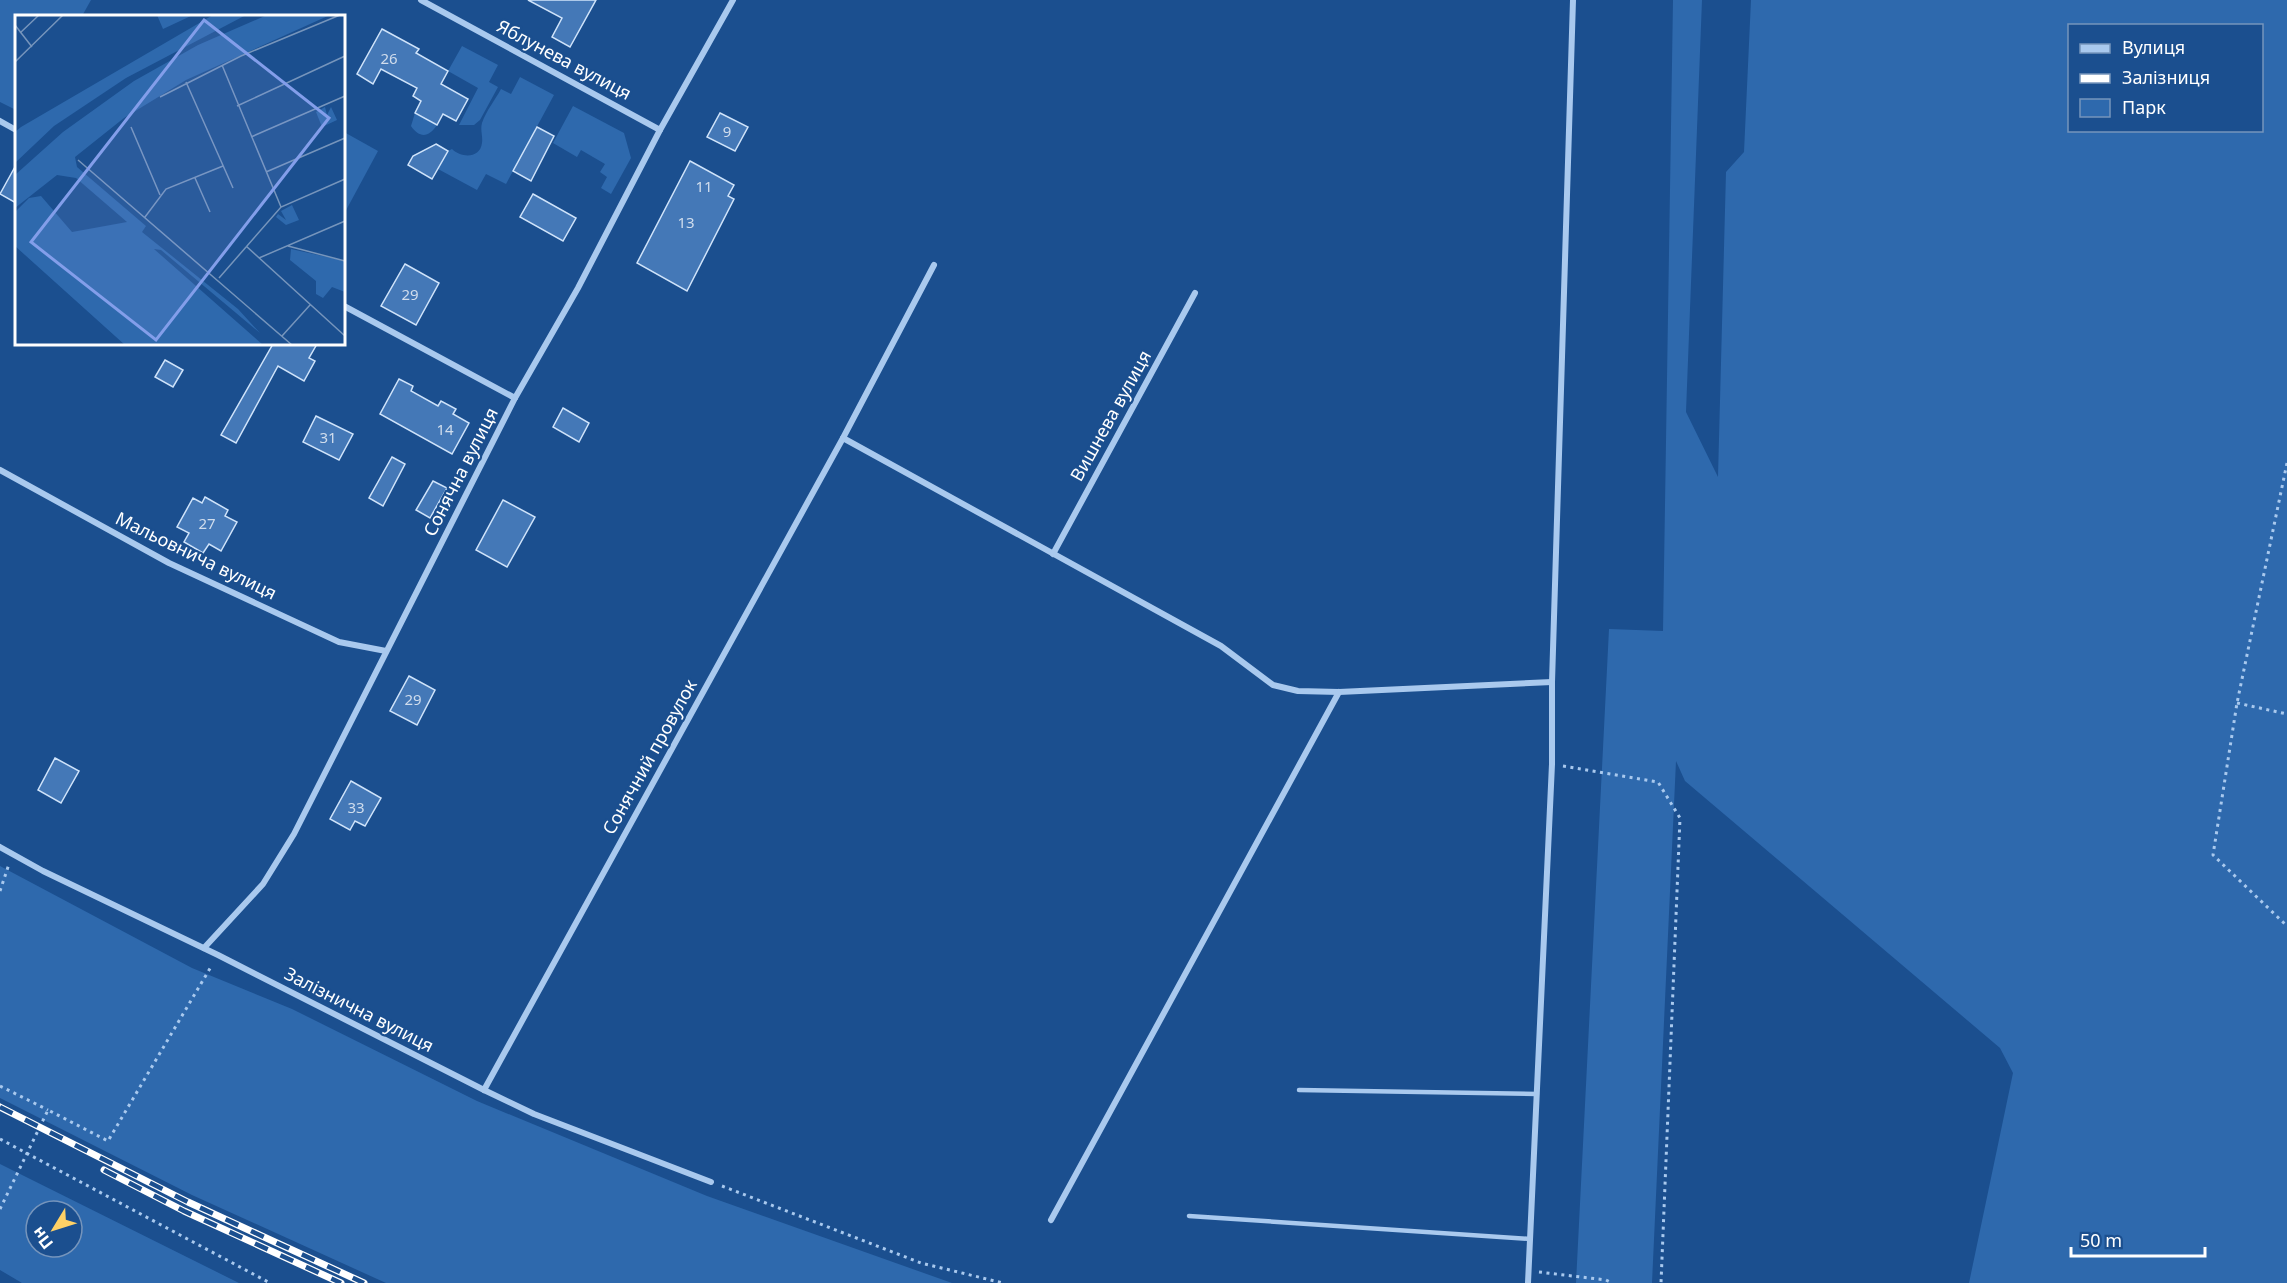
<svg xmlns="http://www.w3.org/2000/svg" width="2287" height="1283" font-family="'Noto Sans',sans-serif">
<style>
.green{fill:#2e69ad;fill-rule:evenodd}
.building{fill:#4478b7;stroke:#cfe3fa;stroke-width:1.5}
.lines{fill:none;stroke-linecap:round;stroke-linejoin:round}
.path{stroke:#a9c9ee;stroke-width:3;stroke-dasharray:3 4.5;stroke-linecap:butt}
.lane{stroke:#a9c9ee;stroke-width:4.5}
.street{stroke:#a9c9ee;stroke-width:6}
.rail-casing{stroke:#fff;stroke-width:7}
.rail{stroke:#1b4f8f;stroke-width:4.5;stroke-dasharray:14;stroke-linecap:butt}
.labels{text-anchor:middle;stroke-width:4.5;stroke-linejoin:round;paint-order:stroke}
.number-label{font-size:15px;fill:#d0dded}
.street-label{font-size:18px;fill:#fff;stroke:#1b4f8f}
.inset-road{fill:none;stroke:#7695bc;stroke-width:1.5}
.view{fill:#839eea;fill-opacity:0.15;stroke:#839eea;stroke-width:3}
.inset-edge{fill:none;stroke:#fff;stroke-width:3}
</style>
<rect width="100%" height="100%" fill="#1b4f8f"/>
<g class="green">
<path d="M0,0H91L82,16H16V110L0,102Z"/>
<path d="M1673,0H1702L1686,412L1718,477L1726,172L1744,152L1751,0H2287V1283H1969L2013,1073L2000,1048L1685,781L1676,761L1652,1283H1576L1609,629L1663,631ZM2070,26H2262V130H2070Z"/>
<path d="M462,46L498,65L489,82L498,87L480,120L474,125H459L478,88L448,71Z"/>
<path d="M520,77L554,95L506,184L486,174L477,190L438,169L448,151L452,149C461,158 480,159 482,143C483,136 480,130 482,123C486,111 495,100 501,89L511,94Z"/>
<path d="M573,106L624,133L631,158L611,194L601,188L607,177L600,172L605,164L581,150L577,157L553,143Z"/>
<path d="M415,113L437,125C429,137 420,139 411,126Z"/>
<path d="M344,132L378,151L344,214Z"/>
<path d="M0,866L192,968L292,1009L477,1101L707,1196L952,1283H386L192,1195L0,1098Z"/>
<path d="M0,1164L239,1283H22L0,1270ZM36,1211H72V1247H36Z"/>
</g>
<g class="building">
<path d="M528,0H596L570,47L552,37L562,18Z"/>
<path d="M382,29L419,49L416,53L448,71L441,84L468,99L456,121L443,114L437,125L415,113L421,101L413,96L417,88L381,69L373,84L357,74Z"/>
<path d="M720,113L748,127L735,151L707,137Z"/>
<path d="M537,127L554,136L531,181L513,171Z"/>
<path d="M436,144L448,151L432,179L408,165L413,156Z"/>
<path d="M690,161L734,185L728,196L734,199L687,291L637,263Z"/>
<path d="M16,165V203L0,194Z"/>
<path d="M533,194L576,218L563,241L520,217Z"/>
<path d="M405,264L439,283L416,325L381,306Z"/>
<path d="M273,344H317L309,358L315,361L304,381L278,366L236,443L221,435Z"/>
<path d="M165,360L183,370L173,387L155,377Z"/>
<path d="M399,379L413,386L411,391L438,406L441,401L456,409L453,414L469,423L452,454L380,414Z"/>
<path d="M563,408L589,423L579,442L553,427Z"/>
<path d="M316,416L353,434L339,460L303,442Z"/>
<path d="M392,457L405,464L383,506L369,498Z"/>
<path d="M433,481L447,488L430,518L416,510Z"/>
<path d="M205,497L228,510L225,516L237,522L221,551L209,544L203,553L184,542L189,533L177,527L193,498L202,503Z"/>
<path d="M503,500L535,517L507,567L476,550Z"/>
<path d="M409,676L435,690L417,725L390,711Z"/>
<path d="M55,758L79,771L61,803L38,790Z"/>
<path d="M351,781L381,798L365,826L355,821L350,830L330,819Z"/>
</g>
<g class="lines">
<g class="path">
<path d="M2287,463L2237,703L2213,855L2287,926"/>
<path d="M2237,703L2287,714"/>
<path d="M1563,766L1658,782L1680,818L1661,1283"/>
<path d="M0,891L9,864"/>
<path d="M0,1086L48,1110"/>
<path d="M0,1139L270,1283"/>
<path d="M722,1186L921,1263L1003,1283"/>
<path d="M0,1209L48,1110L108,1141L212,965"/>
<path d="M1539,1272L1606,1280L1612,1283"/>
</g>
<g class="lane">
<path d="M1299,1090L1537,1094"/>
<path d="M1189,1216L1530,1239"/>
</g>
<g class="street">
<path d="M421,0L660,130"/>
<path d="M0,121L16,130"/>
<path d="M344,306L515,398"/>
<path d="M843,438L1221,646L1273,685L1298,691L1339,692L1552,682"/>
<path d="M0,470L169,563L339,642L386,651"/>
<path d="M1053,554L1195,293"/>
<path d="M0,847L43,871L218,955L484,1090L534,1114L711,1182"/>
<path d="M204,948L263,884L294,834L515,398L578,288L660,130L733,0"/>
<path d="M484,1090L843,438L934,265"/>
<path d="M1051,1220L1339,692"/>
<path d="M1528,1283L1552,764V682L1573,0"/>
</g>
<g class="rail-casing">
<g id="rail">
<path d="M0,1107L188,1202L364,1283"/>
<path d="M104,1170L184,1211L341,1283"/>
</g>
</g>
<use href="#rail" class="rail"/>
</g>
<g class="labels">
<g class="number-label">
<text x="389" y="64">26</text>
<text x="727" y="137">9</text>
<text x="704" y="192">11</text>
<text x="686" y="228">13</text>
<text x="410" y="300">29</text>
<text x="445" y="435">14</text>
<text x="328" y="443">31</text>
<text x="207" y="529">27</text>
<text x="413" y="705">29</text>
<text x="356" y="813">33</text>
</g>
<g class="street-label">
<text transform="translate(564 60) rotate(28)" y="6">Яблунева вулиця</text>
<text transform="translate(1111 416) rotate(-61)" y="6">Вишнева вулиця</text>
<text transform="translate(461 472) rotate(-63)" y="6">Сонячна вулиця</text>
<text transform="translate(196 556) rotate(26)" y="6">Мальовнича вулиця</text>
<text transform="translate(650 757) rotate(-61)" y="6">Сонячний провулок</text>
<text transform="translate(359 1010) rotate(27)" y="6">Залізнична вулиця</text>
</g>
</g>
<g transform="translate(15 15)">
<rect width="330" height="330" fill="#1b4f8f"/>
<path d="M142,0H178L148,14ZM198,0H231L111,63L39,111L0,148V117L6,112ZM252,0H315L171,65L109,103L60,142L62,152L131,211L127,217L223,294L245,318L146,235L139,234L248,330H110L0,231V197L14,183L26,181L57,217L112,207L61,163L42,160L0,193V160L48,117L119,66L183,30ZM310,92L312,100L316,92L322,105L307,112L301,97ZM277,190L284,205L271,210L261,202L263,199L271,205L266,196ZM276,234L330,246V277L317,272L308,283L301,279V266L275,245Z" fill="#2e69ad"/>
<path class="inset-road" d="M0,10L17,32M5,18L24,0M0,47L48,0M207,50L266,192M171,67L218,173M145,82L226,41L325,0M222,91L330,41M116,112L145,180M236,122L330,81M63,145L277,330M251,157L330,123M180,163L195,197M130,202L151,174L208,151M231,231L330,321M273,231L330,246M244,243L330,206M204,263L266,192L330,164M267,321L295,290"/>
<path class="view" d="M189,5L314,103L141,325L16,227Z"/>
<rect width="330" height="330" class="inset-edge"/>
</g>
<rect x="2068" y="24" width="195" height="108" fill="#1b4f8f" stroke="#7695bc" stroke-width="1.5"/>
<rect x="2080" y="44" width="30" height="9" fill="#a9c9ee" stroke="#7695bc" stroke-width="1.5"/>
<text x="2122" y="54" font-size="18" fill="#ffffff">Вулиця</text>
<rect x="2080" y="74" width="30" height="9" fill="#ffffff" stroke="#7695bc" stroke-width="1.5"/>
<text x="2122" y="84" font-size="18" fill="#ffffff">Залізниця</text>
<rect x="2080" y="99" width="30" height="18" fill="#2e69ad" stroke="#7695bc" stroke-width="1.5"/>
<text x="2122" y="114" font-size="18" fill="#ffffff">Парк</text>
<g transform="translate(54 1229) rotate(232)"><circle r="28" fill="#1b4f8f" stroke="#7695bc" stroke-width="1.5"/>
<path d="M0-4.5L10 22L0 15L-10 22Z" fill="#ffd166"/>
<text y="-9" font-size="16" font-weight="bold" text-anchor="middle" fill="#ffffff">Пн</text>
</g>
<path d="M2071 1247v9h134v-9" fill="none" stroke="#ffffff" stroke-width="3"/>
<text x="2080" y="1247" font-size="18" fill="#ffffff" stroke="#1b4f8f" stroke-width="4.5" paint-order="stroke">50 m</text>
</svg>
